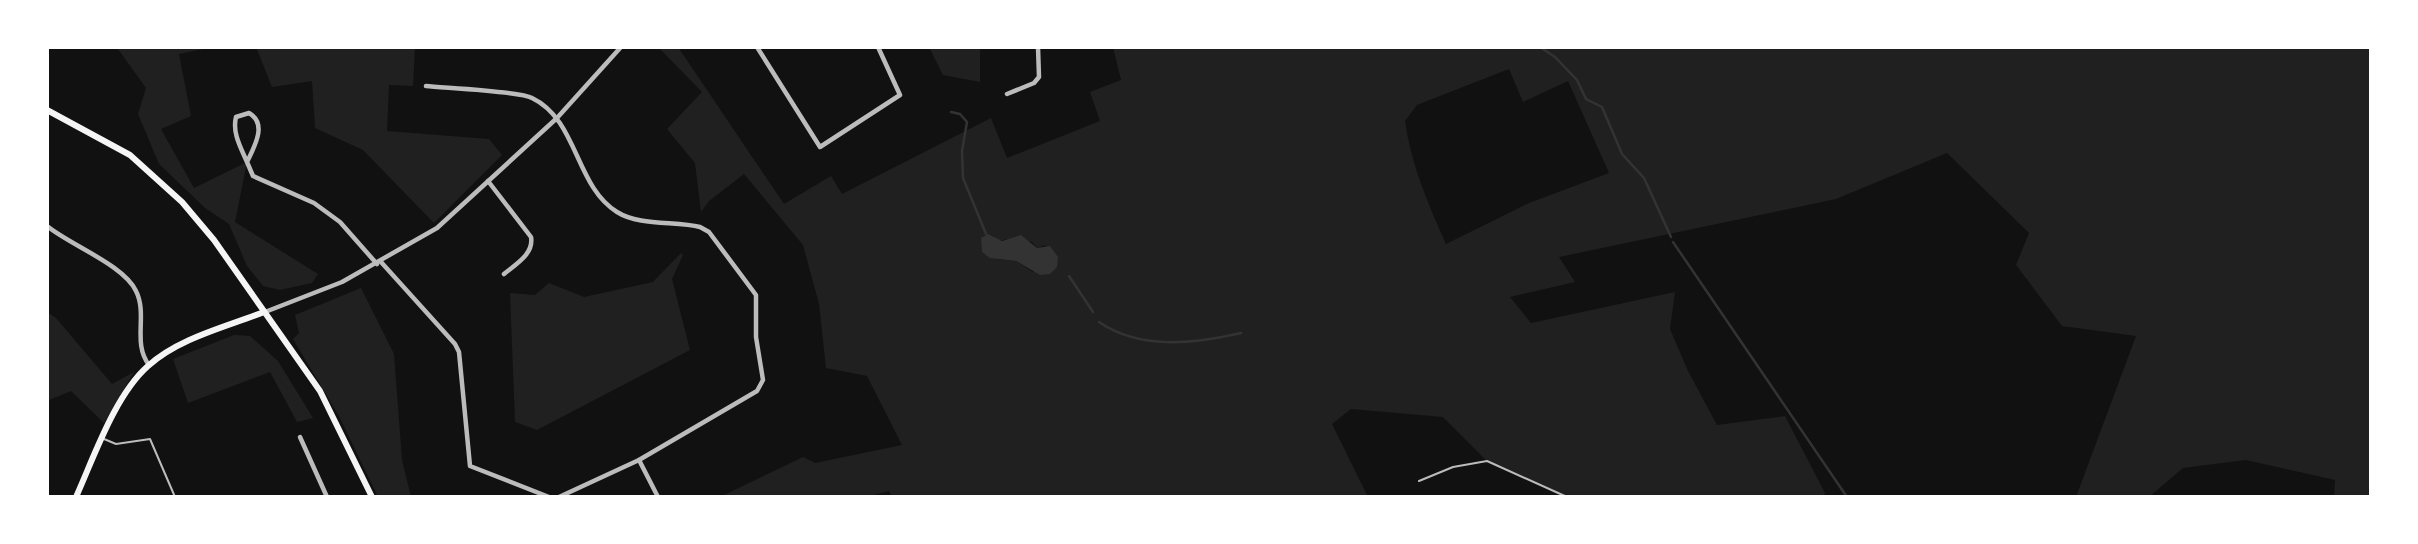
<svg xmlns="http://www.w3.org/2000/svg" width="2418" height="544" font-family="'Fira Sans Condensed',sans-serif">
<style>
.green{fill:#202020;fill-rule:evenodd}
.water{fill:#333}
.lines{fill:none;stroke-linecap:round;stroke-linejoin:round}
.stream{stroke:#333;stroke-width:2.5}
.service{stroke:#bcbcbc;stroke-width:2}
.minor{stroke:#bcbcbc;stroke-width:4.5}
.secondary{stroke:#f5f5f5;stroke-width:6}
</style>
<rect width="100%" height="100%" fill="#111"/>
<g class="green">
<path d="M120,47H213L179,54L191,116L161,129L194,188L247,162L235,222L318,274L312,283L280,290L263,286L247,266L229,224L205,208L159,164L138,114L146,88L118,49Z"/>
<path d="M256,47H415L413,86L389,85L387,131L489,139L502,155L434,223L363,150L315,128L312,81L272,87Z"/>
<path d="M658,47H678L784,204L831,176L842,194L991,118L1007,158L1100,121L1090,92L1121,80L1113,47H2371V497H2334L2335,480L2246,460L2183,468L2149,497H2076L2136,336L2062,326L2016,265L2029,233L1947,153L1836,199L1559,257L1575,282L1510,297L1531,323L1675,292L1670,329L1688,371L1717,425L1785,416L1825,493L1823,497H1567L1487,461L1443,417L1351,409L1332,424L1368,497H892L889,491L866,497H720L803,457L815,463L902,445L867,376L826,368L819,304L803,245L744,174L709,201L701,212L695,163L667,129L702,92ZM1509,69L1523,102L1568,81L1609,173L1529,203L1446,244C1428,204 1411,164 1405,121L1417,105ZM991,235L999,241L1007,239L1032,242L1037,248L1046,245L1033,272L1016,261L997,259Z"/>
<path d="M929,47H980V82L943,75Z"/>
<path d="M681,253L683,255L672,279L690,350L537,430L515,422L510,293L535,295L549,283L584,297L653,282Z"/>
<path d="M361,288L394,354L402,460L411,497H378L339,416L293,339L299,333L295,315Z"/>
<path d="M47,312L56,318L112,384L134,372L104,423L71,391L47,401Z"/>
<path d="M234,335L250,336L278,361L313,418L297,422L270,372L188,403L173,359Z"/>
</g>
<path class="water" d="M988,234L1002,241L1021,235L1037,248L1050,246L1058,257L1057,267L1050,274L1040,275L1016,261L990,258L982,252L981,238Z"/>
<g class="lines">
<g class="stream">
<path d="M1540,47L1555,57L1577,80L1586,99L1602,107L1622,154L1644,178L1671,237"/>
<path d="M951,112L960,114L967,122L962,151L963,178L986,234"/>
<path d="M1673,242L1847,497"/>
<path d="M1069,276L1093,312"/>
<path d="M1099,322C1140,350 1194,344 1241,333"/>
</g>
<g class="service">
<path d="M104,439L116,444L150,439L175,497"/>
<path d="M1419,481L1453,467L1487,461L1567,497"/>
</g>
<g class="minor">
<path d="M757,47L820,147L900,95L878,47"/>
<path d="M426,86C446,88 519,91 532,98C578,120 575,186 617,212C639,226 675,221 700,227L709,232L756,295V337L763,380L757,391L639,460L559,497"/>
<path d="M1007,94L1034,83L1039,77L1038,47"/>
<path d="M247,162C241,148 232,133 236,117L249,113C268,124 254,147 247,162L253,176L314,203L340,222L377,264"/>
<path d="M488,181L531,237C534,254 516,264 504,274"/>
<path d="M47,226C70,245 124,265 136,291C148,315 132,343 149,365"/>
<path d="M381,262L455,344L459,352L470,466L549,497"/>
<path d="M265,312L342,282L437,228L557,118L621,47"/>
<path d="M300,437L327,497"/>
<path d="M639,460L658,497"/>
</g>
<g class="secondary">
<path d="M47,110L130,155L182,202L214,240L320,391L372,497"/>
<path d="M76,497C94,457 115,395 148,366C179,338 226,327 264,312"/>
</g>
</g>
<rect width="2418" height="544" fill="none" stroke="#ffffff" stroke-width="98"/>
</svg>
